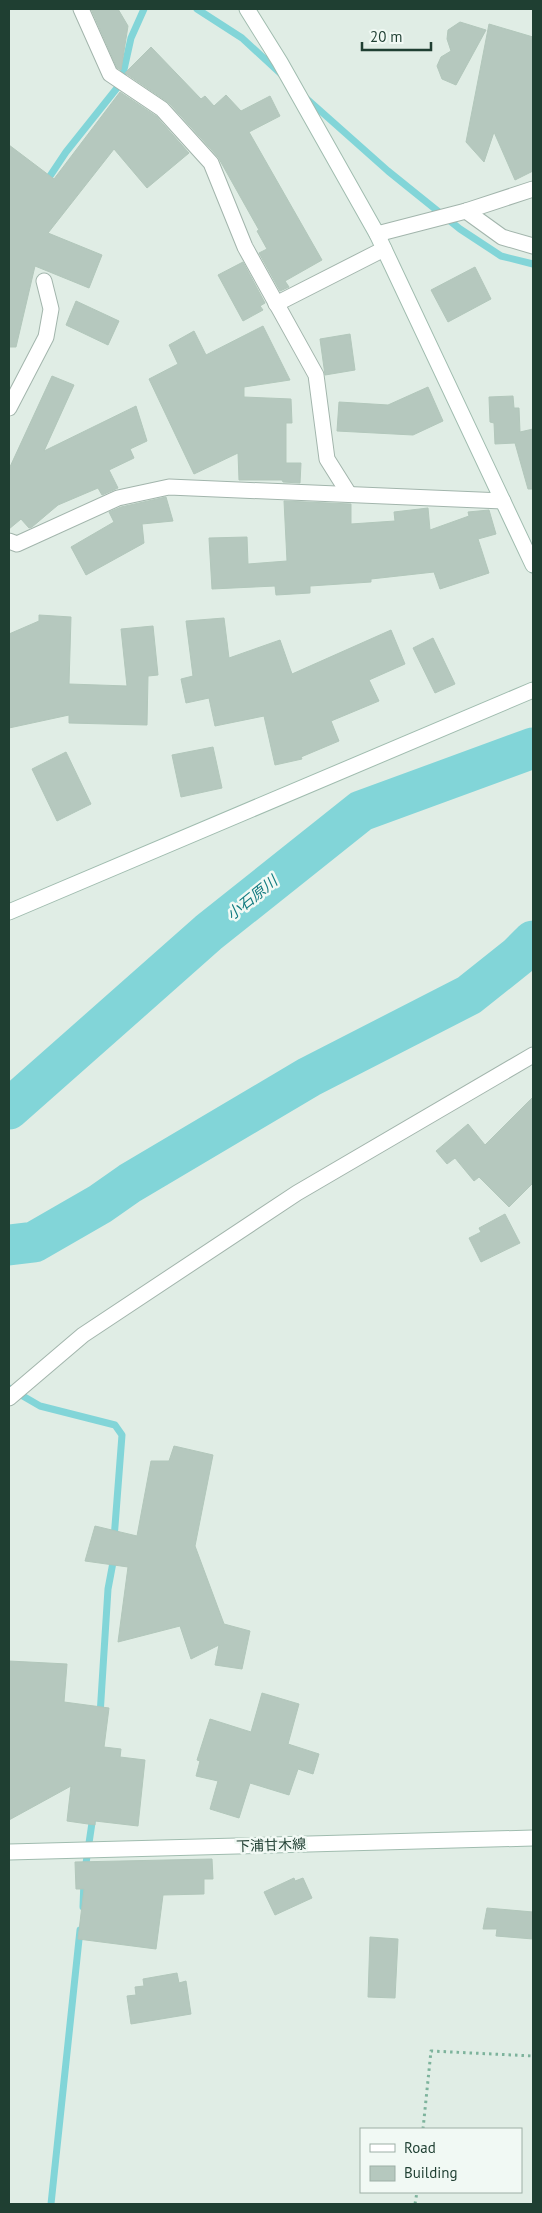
<svg xmlns="http://www.w3.org/2000/svg" width="542" height="2213" font-family="'PT Sans','Noto Sans JP',sans-serif">
<style>
.lines{fill:none;stroke-linecap:round;stroke-linejoin:round}
.stream{stroke:#82d5d8;stroke-width:7}
.river{stroke:#82d5d8;stroke-width:41}
.building{fill:#b5c8be;stroke:#b2c7bb}
.street-casing{stroke:#a2b5ac;stroke-width:17}
.secondary-casing{stroke:#a0bcaf;stroke-width:17}
.path{stroke:#7db39c;stroke-width:3;stroke-dasharray:2.5 4;stroke-linecap:butt}
.street{stroke:#fff;stroke-width:15}
.secondary{stroke:#fff;stroke-width:15}
.labels{text-anchor:middle;stroke-width:5;stroke-linejoin:round;paint-order:stroke}
.street-label{font-size:14px;fill:#1f3f32;stroke:#f1f9f4}
.water-label{font-size:15px;font-style:italic;fill:#137c81;stroke:#f1f9f4}
</style>
<rect width="100%" height="100%" fill="#e0ede5"/>
<g class="lines">
<g class="stream">
<path d="M197,9L242,38L281,74"/>
<path d="M307,99L388,171L460,229L501,256L533,264"/>
<path d="M46,182L66,152L117,88L123,74L131,38L144,9"/>
<path d="M9,1388L40,1406L115,1425L122,1435L114,1539"/>
<path d="M100,1715L108,1589L114,1557"/>
<path d="M85,1870L93,1816"/>
<path d="M83,1907L84,1880"/>
<path d="M51,2204L80,1930"/>
</g>
<g class="river">
<path d="M9,1109L209,932L361,811L533,748"/>
<path d="M9,1245L34,1242L100,1204L130,1183L309,1077L469,995L518,956L533,941"/>
</g>
</g>
<g class="building">
<path d="M91,9H118L128,26L121,70L117,68Z"/>
<path d="M460,22L486,30L456,85L442,79L437,66L441,57L451,51L447,39L448,30Z"/>
<path d="M489,24L533,37V171L515,180L494,132L484,162L466,142Z"/>
<path d="M151,47L201,99L205,96L214,106L226,95L241,111L270,96L280,116L249,132L322,260L285,281L289,287L280,291L259,253L267,249L257,231L259,230L218,157L169,103L125,73Z"/>
<path d="M120,92L156,116L189,153L147,188L114,149L48,233L102,255L89,288L35,266L16,347H9V145L54,179Z"/>
<path d="M243,262L265,303L260,306L263,310L243,321L218,275Z"/>
<path d="M475,267L491,299L448,322L431,290Z"/>
<path d="M76,301L119,321L108,345L66,325Z"/>
<path d="M263,326L290,380L244,387V397L291,399L292,423H286V463H301L300,483L283,482L282,480H239L238,453L194,474L149,379L178,364L169,345L194,331L206,355Z"/>
<path d="M350,334L355,370L325,375L320,339Z"/>
<path d="M52,376L74,385L44,451L136,406L147,441L130,449L134,458L109,470L118,488L102,495L98,488L58,505L32,527L29,528L21,519L9,529V469Z"/>
<path d="M428,387L443,421L413,435L337,431L339,402L388,405Z"/>
<path d="M513,396L514,408H519L520,432L533,429V489H528L515,443L495,444L494,423L490,422L489,397Z"/>
<path d="M166,497L173,521L142,524L144,543L86,575L71,547L114,522L109,512L121,507Z"/>
<path d="M284,501L351,504V524L395,521L394,512L428,508L430,530L469,516L468,512L489,510L496,534L478,539L489,573L440,589L434,572L371,579V582L310,586V593L276,595L275,586L212,589L209,538L247,537L248,564L287,561Z"/>
<path d="M39,615L71,617L69,684L127,686L121,629L153,626L158,675L148,676L147,725L69,723V715L9,728V634L39,621Z"/>
<path d="M224,618L229,658L280,640L292,674L391,630L405,664L369,680L379,701L331,721L339,741L301,757L302,759L275,765L264,716L215,726L209,698L186,703L181,679L193,676L186,621Z"/>
<path d="M433,638L455,684L435,693L413,648Z"/>
<path d="M213,747L222,788L181,797L172,755Z"/>
<path d="M66,752L91,804L57,821L32,769Z"/>
<path d="M533,1097V1183L509,1207L479,1177L474,1181L455,1158L447,1164L436,1151L468,1124L485,1145Z"/>
<path d="M505,1214L520,1243L481,1262L469,1238L481,1232L479,1228Z"/>
<path d="M174,1446L213,1455L195,1546L224,1624L250,1631L242,1669L215,1665L219,1645L191,1659L180,1626L118,1642L128,1567L85,1561L95,1526L137,1536L151,1461H169Z"/>
<path d="M9,1661L67,1664L64,1702L109,1708L104,1747L121,1749L120,1757L145,1760L138,1826L95,1821V1825L67,1821L71,1786L9,1820Z"/>
<path d="M262,1693L299,1704L288,1744L319,1754L313,1774L298,1769L289,1795L250,1783L239,1818L210,1809L218,1781L196,1776L200,1761L197,1760L210,1719L251,1732Z"/>
<path d="M212,1859L213,1879H204V1894L163,1895L156,1949L78,1939L84,1889H76L75,1862Z"/>
<path d="M294,1878L295,1881L303,1878L312,1898L275,1915L264,1892Z"/>
<path d="M487,1908L533,1912V1939L496,1936L497,1929H483Z"/>
<path d="M370,1937L398,1939L395,1998L368,1997Z"/>
<path d="M177,1973L179,1983L186,1981L191,2014L131,2024L127,1996L136,1995L135,1987L144,1986L143,1979Z"/>
</g>
<g class="lines">
<g class="street-casing">
<g id="street">
<path d="M81,9L110,74L162,109L211,163L245,247L316,375L327,459L349,494"/>
<path d="M466,211L502,237L533,246"/>
<path d="M377,234L466,211L533,189"/>
<path d="M276,304L384,249"/>
<path d="M9,408L46,337L51,309L44,281"/>
<path d="M9,541L17,544L118,498L169,487L503,501"/>
<path d="M9,1398L83,1335L297,1193L533,1055"/>
</g>
</g>
<g class="secondary-casing">
<g id="secondary">
<path d="M247,9L280,62L377,234L533,565"/>
<path d="M9,912L533,690"/>
<path d="M9,1852L533,1838"/>
</g>
</g>
<g class="path">
<path d="M423,2129L431,2051L533,2056"/>
<path d="M415,2204L417,2192"/>
</g>
<use href="#street" class="street"/>
<use href="#secondary" class="secondary"/>
</g>
<g class="labels">
<g class="street-label">
<text transform="translate(271 1845) rotate(-2)" y="5">下浦甘木線</text>
</g>
<g class="water-label">
<text transform="translate(252 898) rotate(-39)" y="5">小石原川</text>
</g>
</g>
<rect width="542" height="2213" fill="none" stroke="#1f3f32" stroke-width="20"/>
<rect x="360" y="2128" width="162" height="65" fill="#f1f9f4" stroke="#9dafa6"/>
<rect x="370" y="2144" width="25" height="8" fill="#ffffff" stroke="#9dafa6"/>
<text x="404" y="2153" font-size="15" fill="#1f3f32">Road</text>
<rect x="370" y="2166" width="25" height="15" fill="#b5c8be" stroke="#9dafa6"/>
<text x="404" y="2178" font-size="15" fill="#1f3f32">Building</text>
<path d="M362 42v8h69v-8" fill="none" stroke="#1f3f32" stroke-width="2.5"/>
<text x="370" y="42" font-size="15" fill="#1f3f32" stroke="#f1f9f4" stroke-width="4" paint-order="stroke">20 m</text>
</svg>
